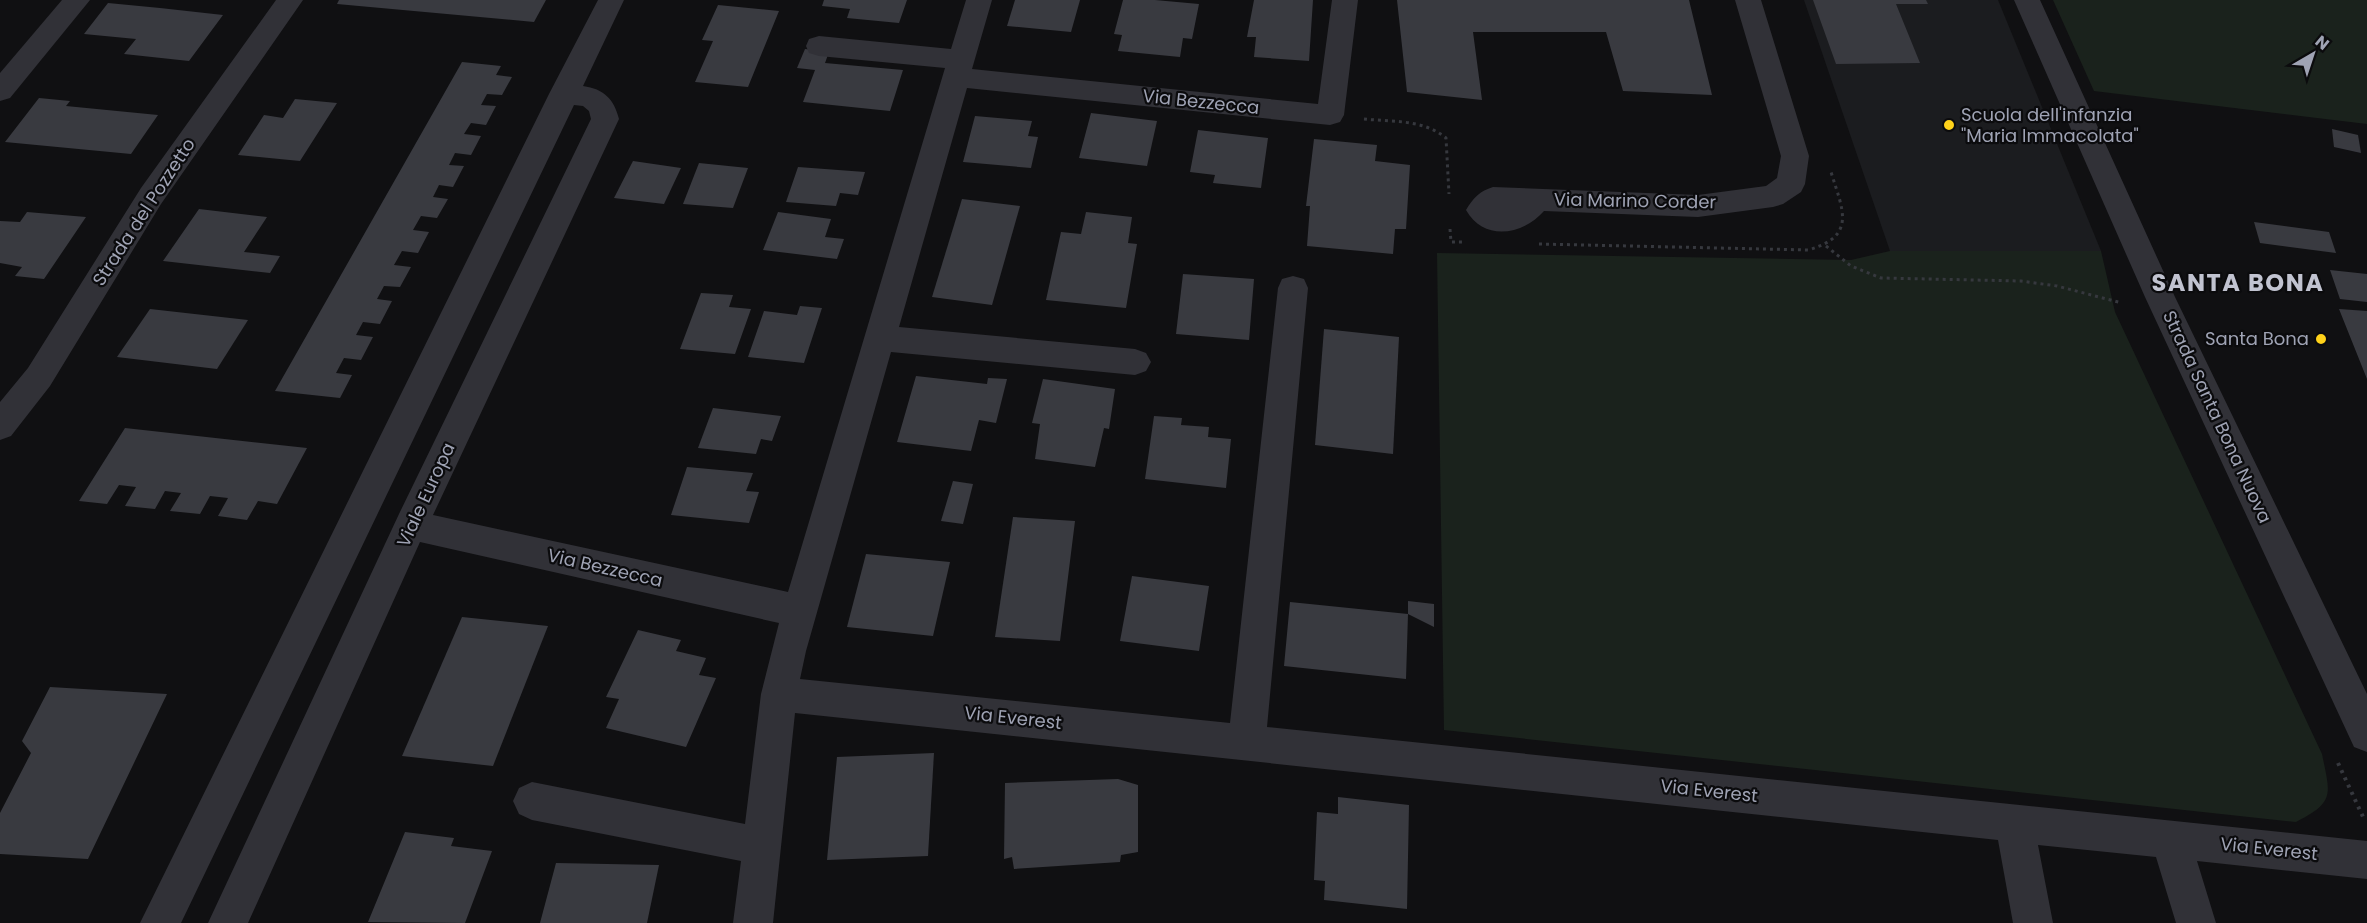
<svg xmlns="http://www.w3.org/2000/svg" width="2367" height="923" font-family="Poppins,sans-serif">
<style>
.built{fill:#1b1c1f}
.green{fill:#1a221c}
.building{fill:#393a40}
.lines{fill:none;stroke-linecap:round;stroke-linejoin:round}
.path-far1{stroke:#36383e;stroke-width:3;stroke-dasharray:3 4;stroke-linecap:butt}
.path{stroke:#36383e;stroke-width:4;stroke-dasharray:3 5;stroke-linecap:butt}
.minor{fill:#313137;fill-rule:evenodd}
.poi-dot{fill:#ffd21a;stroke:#0b0b0d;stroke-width:2}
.labels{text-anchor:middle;stroke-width:4.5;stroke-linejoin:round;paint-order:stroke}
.street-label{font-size:18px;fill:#9fa3b4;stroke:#0b0b0d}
.poi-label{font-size:18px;fill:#9fa3b4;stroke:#0b0b0d;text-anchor:start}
.district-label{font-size:24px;font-weight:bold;letter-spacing:1.5px;fill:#c1c3d0;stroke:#0b0b0d}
</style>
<rect width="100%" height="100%" fill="#101012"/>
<path class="built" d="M1804,0H1998L2101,251H1890Z"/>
<g class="green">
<path d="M2053,0H2367V124L2094,91Z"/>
<path d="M1890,251H2101L2115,312L2322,754C2330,794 2336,802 2296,822L1444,730L1437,253L1851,260Z"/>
</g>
<g class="building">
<path d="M339,0H546L534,22L337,4Z"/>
<path d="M824,0H907L899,23L847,18L850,9L822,6Z"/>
<path d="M1015,0H1080L1071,32L1007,26Z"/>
<path d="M1123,0H1155L1199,4L1192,39L1183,38L1180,57L1118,51L1122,35L1114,34Z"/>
<path d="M1254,0H1313L1309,61L1254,57L1256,37H1247Z"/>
<path d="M1397,0H1689L1712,95L1623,91L1606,32H1473L1482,100L1407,92Z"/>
<path d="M1813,0H1926L1928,4H1896L1920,63L1836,64Z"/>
<path d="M108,3L160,8L223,15L189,61L124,54L136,39L84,34Z"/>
<path d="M718,5L779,11L748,87L695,82L713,41L702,40Z"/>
<path d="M805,49L829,52L825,63L903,70L890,111L803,102L815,70L797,68Z"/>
<path d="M462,62L501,66L496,75L512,77L502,95L487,94L481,105L496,106L486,125L471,123L464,134L481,136L471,155L455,153L449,165L464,166L453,187L439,185L433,197L448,199L437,218L421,216L413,230L429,232L418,253L402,251L394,265L411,267L400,287L384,286L377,299L392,301L380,324L363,322L356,335L373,337L361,360L344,358L336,373L352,375L340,398L275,391Z"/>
<path d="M39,98L70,101L66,106L158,115L131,154L5,142Z"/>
<path d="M295,99L337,103L300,161L238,155L264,115L283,118Z"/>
<path d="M1091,113L1157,121L1147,166L1079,158Z"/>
<path d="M975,116L1032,121L1028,136L1038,137L1031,168L963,162Z"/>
<path d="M2332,129L2358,135L2361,153L2334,147Z"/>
<path d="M1198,130L1268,138L1261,188L1213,183L1215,175L1190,172Z"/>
<path d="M1314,139L1377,145L1375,161L1410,165L1406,229H1395L1393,254L1307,246L1310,206H1306Z"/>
<path d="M633,161L681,168L664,204L614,198Z"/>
<path d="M699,163L748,168L733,208L683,204Z"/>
<path d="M798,167L865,172L858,195L840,193L836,206L786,202Z"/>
<path d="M962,199L1020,206L992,305L932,297Z"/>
<path d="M199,209L267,217L244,252L280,256L270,273L163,261Z"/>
<path d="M27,212L86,217L44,279L15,276L22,267L0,263V221L20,222Z"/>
<path d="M778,212L831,219L825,237L844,239L837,259L763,250Z"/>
<path d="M1086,212L1132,217L1128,243L1137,244L1126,308L1046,300L1061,232L1081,234Z"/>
<path d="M2254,222L2329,232L2336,253L2260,243Z"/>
<path d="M2330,270L2367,274V302L2340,299Z"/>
<path d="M1183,274L1254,279L1249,340L1176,334Z"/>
<path d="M701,293L733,295L729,307L751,309L735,354L680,349Z"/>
<path d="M800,306L822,308L804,363L748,357L764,311L797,315Z"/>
<path d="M150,309L248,320L217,369L117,357Z"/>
<path d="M2339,309L2367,311V379Z"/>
<path d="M1324,329L1399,337L1393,454L1315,445Z"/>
<path d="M916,376L987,384L988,378L1007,379L996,423L979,420L971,451L897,442Z"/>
<path d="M1043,379L1115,389L1109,429L1104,428L1095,467L1035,459L1040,424L1032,423Z"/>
<path d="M713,408L781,416L772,441L761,439L756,454L698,448Z"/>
<path d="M1154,416L1182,418L1181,425L1209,427L1208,437L1231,439L1226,488L1145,479Z"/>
<path d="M125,428L307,448L277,504L258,501L247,520L218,516L228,498L210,496L200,514L170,511L181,493L165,491L155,509L125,506L136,487L119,485L107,504L79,501Z"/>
<path d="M687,467L753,473L746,491L759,492L749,523L671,515Z"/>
<path d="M953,481L973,484L963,524L941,521Z"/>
<path d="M1013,517L1075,521L1060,641L995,637Z"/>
<path d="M866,554L950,562L933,636L847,627Z"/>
<path d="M1132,576L1209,586L1199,651L1120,641Z"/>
<path d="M1408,601L1434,604V627L1408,614L1406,679L1284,666L1290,602L1408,614Z"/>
<path d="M462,617L548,626L493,766L402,756Z"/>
<path d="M638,630L681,640L676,651L706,658L699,675L716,678L686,747L606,728L619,699L606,697Z"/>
<path d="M50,687L167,694L88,859L0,854V813L31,753L22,741Z"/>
<path d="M934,753L928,856L827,860L837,757Z"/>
<path d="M1118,779L1138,785V852L1121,855L1120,862L1014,869L1012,857L1004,859L1005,783Z"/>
<path d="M1338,797L1409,805L1407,909L1324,900L1325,881L1314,880L1317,812L1338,814Z"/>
<path d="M405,832L454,838L451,846L492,851L465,923L368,922Z"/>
<path d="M556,863L659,865L647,923H540Z"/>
</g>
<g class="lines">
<g class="path-far1">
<path d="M1364,119C1392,122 1423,119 1446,138L1449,194"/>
<path d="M1450,229L1451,242H1463"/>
<path d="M1539,244L1808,250C1857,236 1843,211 1831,172"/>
<path d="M1826,246L1851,266L1881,278L2021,281L2057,286L2122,303"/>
</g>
<path class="path" d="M2338,763L2364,819"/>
<g class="minor">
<path d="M62,0H90L10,98L0,101V73Z"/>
<path d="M276,0H303L161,204L50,386L11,436L0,440V402L28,368L141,188Z"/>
<path d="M598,0H624L583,86C604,89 614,99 619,119L433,515L788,592L945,68L819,56L809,53L806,46L809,39L819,36L951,49L966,0H992L972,69L1318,104L1332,0H1358L1344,115L1340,122L1330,125L967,88L899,327L1135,349L1146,353L1151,362L1146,371L1135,375L891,352L806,651L800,679L1230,723L1278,288L1282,279L1293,276L1304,279L1308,288L1267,727L2367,841V879L2197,861L2216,923H2176L2156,857L2038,845L2053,923H2013L1998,840L795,713L773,923H733L741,861L532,820L519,814L513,801L519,788L532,782L745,824L761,694L779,623L420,542L248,923H208L399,514L591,119L589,111L583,106L574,105L181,923H140L549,94Z"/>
<path d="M1735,0H1761L1809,156L1805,184L1801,192L1783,204L1773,207L1698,217L1544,211C1523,235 1484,242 1466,210C1473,198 1480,191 1493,187L1698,195L1766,186L1777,178L1781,156Z"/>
<path d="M2014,0H2040L2175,297L2367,694V752L2354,747L2145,297Z"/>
</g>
</g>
<g class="poi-dot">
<circle cx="1949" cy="125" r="6"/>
<circle cx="2321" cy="339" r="6"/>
</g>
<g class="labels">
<g class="street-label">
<text transform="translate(1201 102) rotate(6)" y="6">Via Bezzecca</text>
<text transform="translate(1635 201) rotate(1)" y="6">Via Marino Corder</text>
<text transform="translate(144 212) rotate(-57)" y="6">Strada del Pozzetto</text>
<text transform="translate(2217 417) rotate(65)" y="6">Strada Santa Bona Nuova</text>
<text transform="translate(426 495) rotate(-65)" y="6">Viale Europa</text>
<text transform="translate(605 568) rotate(13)" y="6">Via Bezzecca</text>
<text transform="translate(1013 718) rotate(6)" y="6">Via Everest</text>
<text transform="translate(1709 791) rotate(6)" y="6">Via Everest</text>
<text transform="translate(2269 849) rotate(6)" y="6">Via Everest</text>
</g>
<g class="poi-label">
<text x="1961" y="121">Scuola dell'infanzia<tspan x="1961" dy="21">"Maria Immacolata"</tspan></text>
<text x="2309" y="345" text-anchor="end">Santa Bona</text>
</g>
<g class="district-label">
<text x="2238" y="291">SANTA BONA</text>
</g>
</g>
<g transform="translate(2313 54) rotate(39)" stroke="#0b0b0d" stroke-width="4.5" paint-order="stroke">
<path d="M0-4.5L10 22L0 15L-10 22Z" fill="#9fa3b4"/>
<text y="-9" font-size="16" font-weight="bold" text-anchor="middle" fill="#9fa3b4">N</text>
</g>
</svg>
